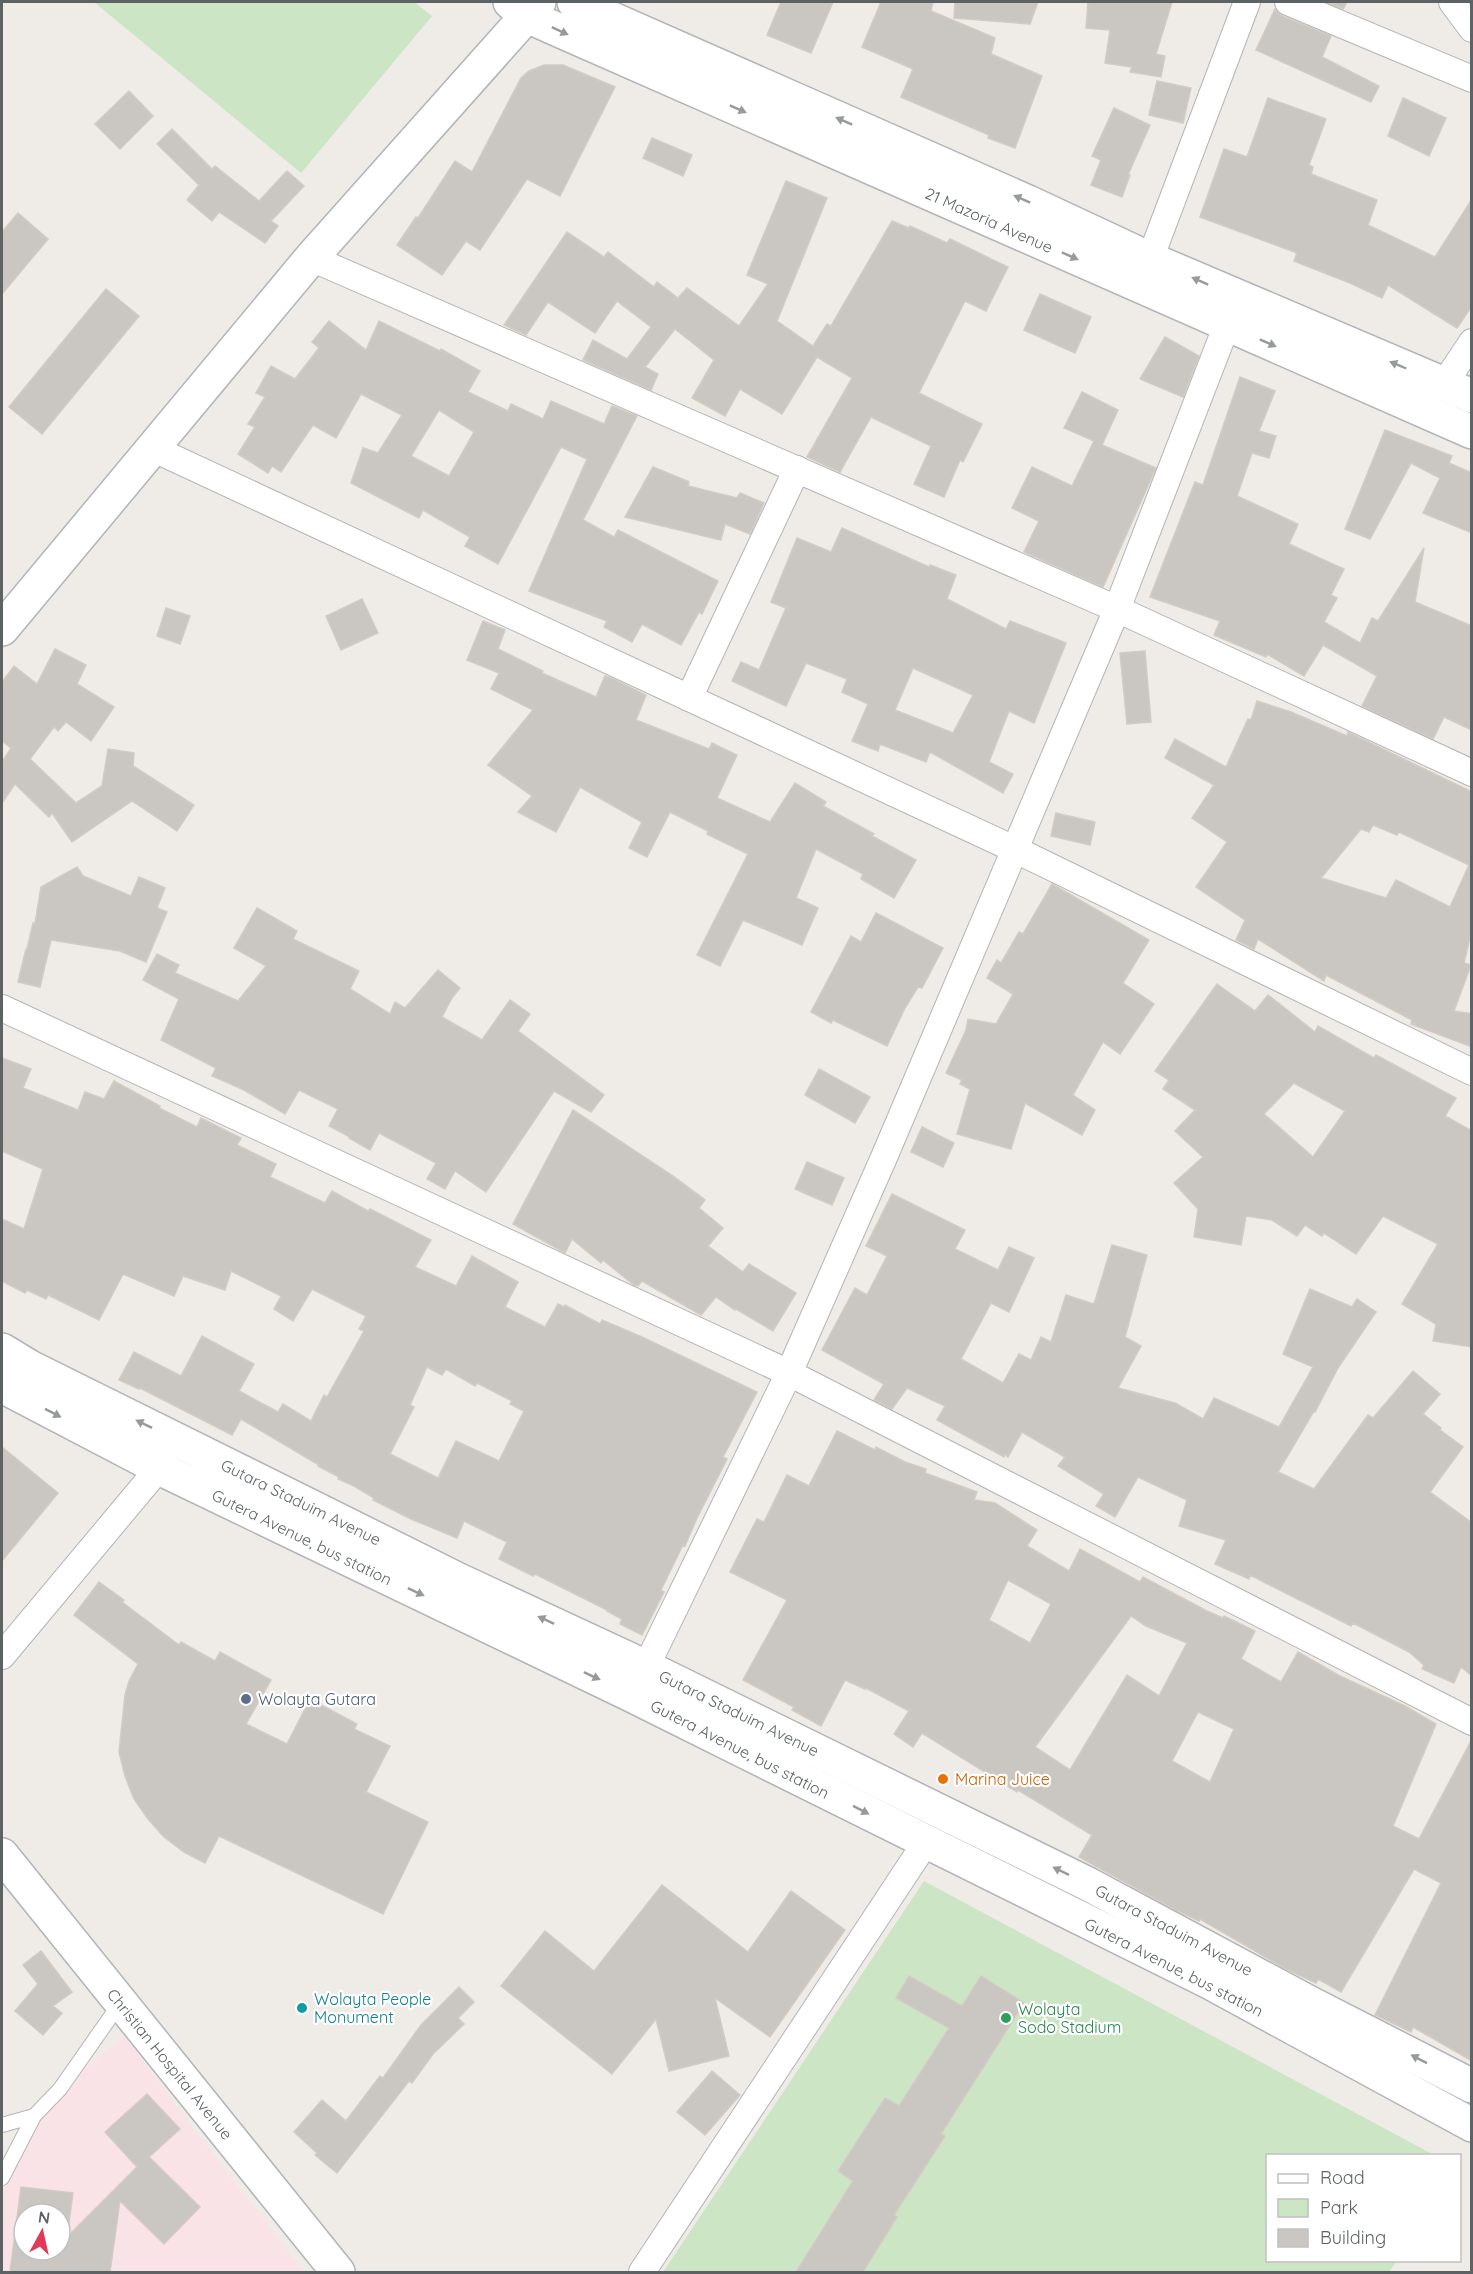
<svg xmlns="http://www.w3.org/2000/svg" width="1473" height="2274" font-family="Quicksand,sans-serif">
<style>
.medical{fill:#fae3e7;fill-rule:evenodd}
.green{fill:#cce5c4}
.building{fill:#cac6c2;stroke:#d3cbc4;stroke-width:1.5;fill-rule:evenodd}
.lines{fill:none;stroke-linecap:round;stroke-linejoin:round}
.service-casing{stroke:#b1b5b7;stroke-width:16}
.minor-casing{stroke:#b1b5b7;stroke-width:28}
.secondary-casing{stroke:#b0b5b8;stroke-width:36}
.service{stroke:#fff;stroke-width:14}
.minor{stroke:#fff;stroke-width:26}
.secondary{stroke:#fff;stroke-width:33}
.oneway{fill:#969a9b}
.service-dot{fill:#5c6f8a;stroke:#fff;stroke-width:2}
.food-dot{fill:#e8710a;stroke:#fff;stroke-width:2}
.culture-dot{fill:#0f9aa8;stroke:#fff;stroke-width:2}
.leisure-dot{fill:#2e9e5b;stroke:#fff;stroke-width:2}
.labels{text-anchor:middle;stroke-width:4.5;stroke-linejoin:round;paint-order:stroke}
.street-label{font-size:16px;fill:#5d6365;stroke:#fff}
.service-label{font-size:16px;fill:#4e5e75;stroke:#fff;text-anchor:start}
.food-label{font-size:16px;fill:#c56008;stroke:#fff;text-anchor:start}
.culture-label{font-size:16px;fill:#0d838f;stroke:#fff;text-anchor:start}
.leisure-label{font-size:16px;fill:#27864d;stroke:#fff;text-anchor:start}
</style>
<rect width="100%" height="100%" fill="#efebe6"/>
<path class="medical" d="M125,2036L197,2133L304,2272H2V2164L60,2089ZM24,2214H60V2250H24Z"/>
<g class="green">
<path d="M94,2H414L432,16L301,173Z"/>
<path d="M924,1881L1434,2155L1268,2156V2260L1397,2261L1389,2272H663Z"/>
</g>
<g class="building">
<path d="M781,2H833L811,53L767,35Z"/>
<path d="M881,2H933L931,11L995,38L991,54L1042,76L1015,148L988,138L989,135L901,97L913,69L862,47Z"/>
<path d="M955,2H1038L1030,24L954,18Z"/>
<path d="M1088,2H1172L1156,54L1165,56L1161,77L1130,72L1132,67L1105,63L1110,30L1086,28Z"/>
<path d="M1326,2H1347L1343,9Z"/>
<path d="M1275,9L1282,16L1331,36L1322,57L1379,86L1371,102L1256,50Z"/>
<path d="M544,65H563L615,87L560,196L527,179L480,250L466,241L442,275L397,245L416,217L418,218L455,161L472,172L521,78L529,71Z"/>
<path d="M1157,81L1191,88L1183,123L1149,115Z"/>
<path d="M129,91L153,116L120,149L95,124Z"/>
<path d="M1268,98L1326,119L1309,165L1313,167L1311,174L1377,200L1368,225L1435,257L1472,199V306L1457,328L1388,285L1382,298L1350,283L1294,261L1297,253L1200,217L1224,149L1247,157Z"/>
<path d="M1403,98L1446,118L1429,156L1388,136Z"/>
<path d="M1114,108L1150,125L1128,175H1130L1122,197L1091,185L1101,160L1092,156Z"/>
<path d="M172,129L212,169L215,166L259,201L287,171L304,186L271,221L278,226L265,243L219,212L212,221L187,200L199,185L157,144Z"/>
<path d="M652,138L692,155L683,176L643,158Z"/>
<path d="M786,181L827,198L777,321L813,346L827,324L831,326L892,221L909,228L910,226L947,243L950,239L1008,267L986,311L965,301L919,393L982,424L963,462L960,460L944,497L914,484L931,446L871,417L840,472L807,457L852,378L817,357L782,414L740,389L725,416L692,398L714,360L675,329L645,367L658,374L651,390L583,360L593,340L627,359L651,327L617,301L595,333L548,302L526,335L504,325L567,232L604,257L608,252L654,287L657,282L678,298L687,288L739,326L768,284L747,275Z"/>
<path d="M18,213L48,239L2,294V232Z"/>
<path d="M106,289L139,316L42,434L9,407Z"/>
<path d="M1040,294L1091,317L1075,353L1024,330Z"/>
<path d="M329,321L366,350L379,321L440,351L441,349L480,371L468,392L508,411L511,404L543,419L551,401L604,424L612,406L637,416L583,520L614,537L618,530L718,581L702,614L699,612L681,645L642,624L632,642L604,627L607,621L529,591L587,459L561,447L498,564L465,546L470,537L423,510L419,518L351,483L363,448L378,453L402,415L361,394L336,438L313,425L281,472L272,466L268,473L238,454L255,427L248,424L265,397L256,393L271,366L295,379L319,348L312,342ZM439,410L474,432L449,476L411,456Z"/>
<path d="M1165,337L1199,356L1183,397L1140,379Z"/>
<path d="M1240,377L1275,391L1259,431L1276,436L1269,458L1252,453L1237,496L1298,524L1289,544L1344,569L1331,595L1337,598L1324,622L1360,643L1372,618L1378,621L1424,548L1415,602L1472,626V730L1444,717L1433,739L1362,706L1377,676L1323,645L1304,676L1267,654L1266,657L1214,635L1220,621L1150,597L1195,482L1203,485Z"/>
<path d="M1082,392L1118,410L1102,445L1156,468L1103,587L1024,552L1039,521L1012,508L1032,467L1072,486L1094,441L1064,428Z"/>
<path d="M1385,430L1452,456L1449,463L1472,473V533L1423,513L1440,478L1411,463L1370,539L1345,529Z"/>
<path d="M653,467L687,481L689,482L688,486L737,498L740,493L764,503L750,534L725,524L721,540L625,517Z"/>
<path d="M842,528L929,567L930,565L956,575L947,599L1006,629L1010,621L1066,643L1034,723L1009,711L989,762L1013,774L1003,793L930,752L926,762L880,744L878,751L852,741L868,704L842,692L847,679L806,663L786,706L732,681L741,662L759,670L786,608L771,602L797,538L831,552ZM913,668L973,695L953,733L895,710Z"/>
<path d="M362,599L378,633L341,650L326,616Z"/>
<path d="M166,608L190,616L180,644L157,636Z"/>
<path d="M483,621L505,630L498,649L543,671L542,673L596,697L605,676L611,678L646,695L636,720L709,749L712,743L737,755L717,798L770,822L795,783L826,802L823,806L874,834L872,836L916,860L894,898L861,879L863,874L816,849L796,898L818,908L802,945L743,920L720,966L697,955L748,854L707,834L708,831L670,812L647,857L629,848L642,822L580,787L556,832L518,812L532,796L488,765L533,710L491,689L499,673L467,660Z"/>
<path d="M55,649L86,665L77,684L114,707L91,741L66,722L58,731L54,727L30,759L76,803L102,786L108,749L134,753L133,766L194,805L177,831L132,801L72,842L52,813L49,817L15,784L2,803V762L11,748L2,741V682L14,666L37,684Z"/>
<path d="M1145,651L1151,722L1127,724L1120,653Z"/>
<path d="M1257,701L1291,712L1347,736L1348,732L1472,792V929L1464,963L1471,965L1454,1011L1472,1014V1047L1411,1024L1412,1020L1326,975L1324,981L1258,939L1254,949L1236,940L1245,920L1196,887L1227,842L1192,818L1214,785L1165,758L1175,739L1226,767L1248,719L1251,720ZM1373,825L1397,835L1399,832L1469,865L1450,907L1396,880L1386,898L1321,878L1361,829L1369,832Z"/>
<path d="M1056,813L1095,822L1090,845L1051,836Z"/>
<path d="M77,867L83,876L131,896L139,877L165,888L157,908L167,912L146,962L120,951L51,940L40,987L18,982L26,949H27L33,923H35L41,887Z"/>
<path d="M1052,884L1149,940L1123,983L1154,1004L1120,1054L1103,1042L1073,1095L1095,1110L1082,1135L1025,1103L1011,1149L957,1134L970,1089L960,1084L962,1080L946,1073L966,1030L968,1019L996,1024L1013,994L987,978L997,960L1001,963L1019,932L1023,934Z"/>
<path d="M257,908L297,931L293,939L359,971L350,989L390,1014L395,1002L405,1008L438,970L460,988L452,998L442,1017L482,1040L510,1000L530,1014L518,1031L604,1095L591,1112L554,1091L486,1192L455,1171L445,1189L427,1179L436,1163L379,1133L370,1150L349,1138L350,1137L329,1126L338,1109L299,1090L285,1114L244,1090L212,1076L216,1068L161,1040L179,999L143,980L157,954L179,965L175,973L238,1001L266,966L234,948Z"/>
<path d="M876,913L943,948L922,988L918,987L905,1008L887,1046L833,1020L831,1023L811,1012L851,936L861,942Z"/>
<path d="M1217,984L1255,1011L1268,995L1315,1032L1318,1026L1374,1058L1376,1055L1456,1098L1445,1116L1472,1131V1347L1433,1341L1436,1324L1402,1304L1438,1244L1383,1216L1356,1254L1324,1233L1322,1236L1305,1225L1297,1236L1272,1220L1246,1216L1241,1245L1194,1237L1198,1209L1174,1183L1203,1157L1175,1131L1195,1110L1163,1089L1169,1080L1155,1071ZM1294,1083L1345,1111L1313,1157L1264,1114Z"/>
<path d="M2,1058L31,1069L23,1088L78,1110L85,1092L104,1099L114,1081L160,1106L159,1108L197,1127L201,1118L241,1138L237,1145L276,1164L270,1177L325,1203L332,1191L368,1211L370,1209L431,1240L415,1267L456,1286L472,1256L518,1282L505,1307L545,1327L558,1304L564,1307L565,1305L600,1324L602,1320L642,1337L757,1392L723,1457L727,1459L696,1520L685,1546L683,1545L661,1590L664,1592L642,1635L620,1624L622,1619L607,1611V1610L535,1574L533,1576L499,1559L507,1542L464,1521L457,1538L411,1519L373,1500L374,1498L354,1486L338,1479L339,1477L318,1466L319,1465L241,1419L232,1435L140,1388L139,1389L119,1380L134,1352L181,1376L202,1336L254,1364L239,1391L278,1412L283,1404L311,1421L324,1395L327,1397L364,1331L359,1329L366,1316L312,1289L293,1321L274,1309L281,1296L231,1271L225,1290L183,1276L174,1296L123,1274L99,1320L48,1295L46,1299L27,1290L25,1293L2,1281V1219L24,1229L43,1169L2,1151ZM427,1367L442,1375L446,1369L475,1386L477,1383L512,1401L510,1404L524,1411L499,1461L456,1441L438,1478L390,1454L414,1407L410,1405Z"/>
<path d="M819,1069L870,1097L855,1123L805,1095Z"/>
<path d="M573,1110L673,1176L705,1200L699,1208L723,1228L708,1246L743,1272L749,1264L796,1293L773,1331L736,1309L735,1310L716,1297L701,1315L642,1281L638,1286L634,1285L603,1260L601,1263L572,1239L565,1253L513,1224Z"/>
<path d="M922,1127L954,1143L943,1167L911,1152Z"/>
<path d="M807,1162L844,1178L832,1205L795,1189Z"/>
<path d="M892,1194L965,1230L955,1249L998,1270L1009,1247L1034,1258L1009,1312L991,1303L961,1359L1003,1383L1019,1354L1031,1360L1041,1337L1051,1342L1066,1295L1094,1304L1112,1245L1147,1255L1125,1337L1141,1346L1118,1388L1175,1403L1203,1419L1214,1398L1279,1427L1313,1367L1283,1354L1310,1289L1352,1307L1357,1299L1376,1312L1338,1368L1315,1412L1314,1411L1278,1472L1314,1489L1368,1415L1373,1418L1413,1371L1440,1394L1423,1414L1441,1428L1440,1430L1463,1447L1430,1492L1472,1523V1676L1461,1667L1454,1683L1422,1669L1424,1665L1409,1652L1353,1623L1351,1626L1250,1575L1249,1579L1215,1564L1226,1540L1179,1526L1187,1500L1138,1477L1115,1517L1096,1506L1104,1494L1058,1466L1065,1457L1022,1432L1008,1457L1005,1454L1004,1457L937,1420L945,1406L907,1388L892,1409L874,1400L884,1384L822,1350L855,1288L867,1295L887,1256L866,1246Z"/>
<path d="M837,1431L875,1450L876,1447L905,1462L926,1469L925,1473L977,1492L974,1500L995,1503L1037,1530L1027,1546L1069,1571L1080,1549L1140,1582L1143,1577L1205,1610L1223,1618L1224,1616L1255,1631L1241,1659L1281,1682L1298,1652L1340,1676L1405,1706L1436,1724L1393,1826L1419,1839L1472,1739V2061L1413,2027L1411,2032L1375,2015L1441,1883L1414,1869L1341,1992L1318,1979L1316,1983L1284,1968L1200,1919L1199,1921L1174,1909L1079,1857L1092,1835L1018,1790L1017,1792L922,1733L913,1747L894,1734L909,1711L866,1688L865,1689L845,1680L821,1726L792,1710L794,1707L743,1680L787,1600L730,1572L757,1519L764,1522L787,1475L809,1486ZM1008,1580L1051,1604L1030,1643L989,1620ZM1131,1616L1146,1626L1187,1643L1159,1696L1127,1675L1070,1770L1035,1747ZM1198,1712L1234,1729L1210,1782L1172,1761Z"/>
<path d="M2,1447L58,1493L2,1561Z"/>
<path d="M99,1582L124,1600L122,1602L179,1645L181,1642L215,1661L220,1652L271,1680L246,1724L287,1744L310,1699L357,1724L354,1729L390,1746L366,1792L428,1822L383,1914L219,1836L205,1863L184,1852L164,1837L148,1819L134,1799L125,1776L119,1752L125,1695L129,1681L138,1664L74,1615Z"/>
<path d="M662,1885L748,1952L791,1891L845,1930L770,2037L715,1998L729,2056L669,2071L656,2019L612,2074L501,1986L545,1931L594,1971Z"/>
<path d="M41,1951L72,1992L53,2006L62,2013L43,2035L15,2011L38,1984L23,1965Z"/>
<path d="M909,1976L962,2006L981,1976L1024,2003L941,2134L945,2136L894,2215L897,2217L863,2272H796L853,2181L838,2171L885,2098L899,2106L949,2028L896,1998Z"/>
<path d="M459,1987L474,2002L458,2018L464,2024L433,2054L412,2083L409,2081L337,2173L315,2155L317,2153L294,2132L322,2100L346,2121L380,2076L383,2078L421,2025Z"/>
<path d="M712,2071L740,2095L705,2135L677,2112Z"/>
<path d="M147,2094L180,2129L149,2157L200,2207L164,2244L120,2201L110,2272H10L21,2187L73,2193L67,2237L137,2167L105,2132ZM24,2214H60V2250H24Z"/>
</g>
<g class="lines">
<g class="service-casing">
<g id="service">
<path d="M2,2125L34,2116"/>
<path d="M2,2178L34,2116L60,2089L121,2002"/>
</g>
</g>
<g class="minor-casing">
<g id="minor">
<path d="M1288,2L1472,79"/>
<path d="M1452,2L1472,29"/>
<path d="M311,258L1117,609L1472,773"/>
<path d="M1150,259L1247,2"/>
<path d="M1444,384L1472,342"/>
<path d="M154,449L1014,849L1472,1072"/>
<path d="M689,698L797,469"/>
<path d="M2,1008L789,1373L1472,1722"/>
<path d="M2,1656L159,1468L168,1452"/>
<path d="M636,1680L646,1667L789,1373L885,1155L1117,609L1233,309"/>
<path d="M642,2272L926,1842"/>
</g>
</g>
<g class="secondary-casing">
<g id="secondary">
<path d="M510,2L527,16L563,32L1472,432"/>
<path d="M574,2L1028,202L1150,259L1472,396"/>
<path d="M2,629L311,258L539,2"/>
<path d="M2,1350L30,1367L461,1581L646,1667L1088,1884L1310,2003L1472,2086"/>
<path d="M2,1386L159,1468L627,1693L1211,1983L1472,2125"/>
<path d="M2,1855L338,2272"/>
</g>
</g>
<use href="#service" class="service"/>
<use href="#minor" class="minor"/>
<use href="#secondary" class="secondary"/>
</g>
<defs><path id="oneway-solid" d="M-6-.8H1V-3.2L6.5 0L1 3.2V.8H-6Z" transform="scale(1.5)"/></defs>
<g class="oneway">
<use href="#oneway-solid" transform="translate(560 31) rotate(25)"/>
<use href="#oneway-solid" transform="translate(738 109) rotate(24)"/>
<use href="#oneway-solid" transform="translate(844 121) rotate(-156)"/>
<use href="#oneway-solid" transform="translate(1022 199) rotate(-156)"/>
<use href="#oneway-solid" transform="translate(1070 256) rotate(24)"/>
<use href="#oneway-solid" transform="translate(1200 281) rotate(-156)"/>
<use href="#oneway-solid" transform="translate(1268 343) rotate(24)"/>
<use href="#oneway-solid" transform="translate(1398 365) rotate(-157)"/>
<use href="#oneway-solid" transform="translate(53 1413) rotate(27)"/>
<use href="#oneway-solid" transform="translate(144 1424) rotate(-154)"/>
<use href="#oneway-solid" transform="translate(416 1592) rotate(25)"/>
<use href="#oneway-solid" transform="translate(546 1620) rotate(-155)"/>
<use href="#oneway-solid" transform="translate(592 1676) rotate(25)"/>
<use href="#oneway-solid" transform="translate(861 1810) rotate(27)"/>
<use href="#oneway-solid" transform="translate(1061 1871) rotate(-154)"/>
<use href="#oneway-solid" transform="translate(1419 2059) rotate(-153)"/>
</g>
<circle class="service-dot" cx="246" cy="1699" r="6"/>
<circle class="food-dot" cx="943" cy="1779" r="6"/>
<circle class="culture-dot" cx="302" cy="2008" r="6"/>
<circle class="leisure-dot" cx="1006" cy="2018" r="6"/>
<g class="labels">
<g class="street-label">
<text transform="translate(989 220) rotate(24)" y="6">21 Mazoria Avenue</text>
<text transform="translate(301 1502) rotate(26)" y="6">Gutara Staduim Avenue</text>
<text transform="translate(302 1537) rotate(26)" y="6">Gutera Avenue, bus station</text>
<text transform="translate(739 1713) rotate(26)" y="6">Gutara Staduim Avenue</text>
<text transform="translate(740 1749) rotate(27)" y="6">Gutera Avenue, bus station</text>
<text transform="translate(1174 1930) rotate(28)" y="6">Gutara Staduim Avenue</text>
<text transform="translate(1174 1967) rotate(27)" y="6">Gutera Avenue, bus station</text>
<text transform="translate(170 2064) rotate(51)" y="6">Christian Hospital Avenue</text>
</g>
<g class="service-label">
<text x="258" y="1705">Wolayta Gutara</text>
</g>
<g class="food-label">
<text x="955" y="1785">Marina Juice</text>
</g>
<g class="culture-label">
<text x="314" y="2005">Wolayta People<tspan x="314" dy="18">Monument</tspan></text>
</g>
<g class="leisure-label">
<text x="1018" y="2015">Wolayta<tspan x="1018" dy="18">Sodo Stadium</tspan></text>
</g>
</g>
<rect width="1473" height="2274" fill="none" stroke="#5d6365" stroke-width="6"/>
<rect x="1266" y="2154" width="195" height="108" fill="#ffffff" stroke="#bec1c1" stroke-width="1.5"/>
<rect x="1278" y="2174" width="30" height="9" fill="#ffffff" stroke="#bec1c1" stroke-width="1.5"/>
<text x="1320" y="2184" font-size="18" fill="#5d6365">Road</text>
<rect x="1278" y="2199" width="30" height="18" fill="#cce5c4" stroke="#bec1c1" stroke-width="1.5"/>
<text x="1320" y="2214" font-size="18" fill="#5d6365">Park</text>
<rect x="1278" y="2229" width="30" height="18" fill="#cac6c2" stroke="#bec1c1" stroke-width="1.5"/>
<text x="1320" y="2244" font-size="18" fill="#5d6365">Building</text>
<g transform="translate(42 2232) rotate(8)"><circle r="28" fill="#ffffff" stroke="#bec1c1" stroke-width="1.5"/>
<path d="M0-4.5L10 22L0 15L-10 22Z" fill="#e13a57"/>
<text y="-9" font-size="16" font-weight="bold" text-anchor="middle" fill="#5d6365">N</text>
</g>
</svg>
